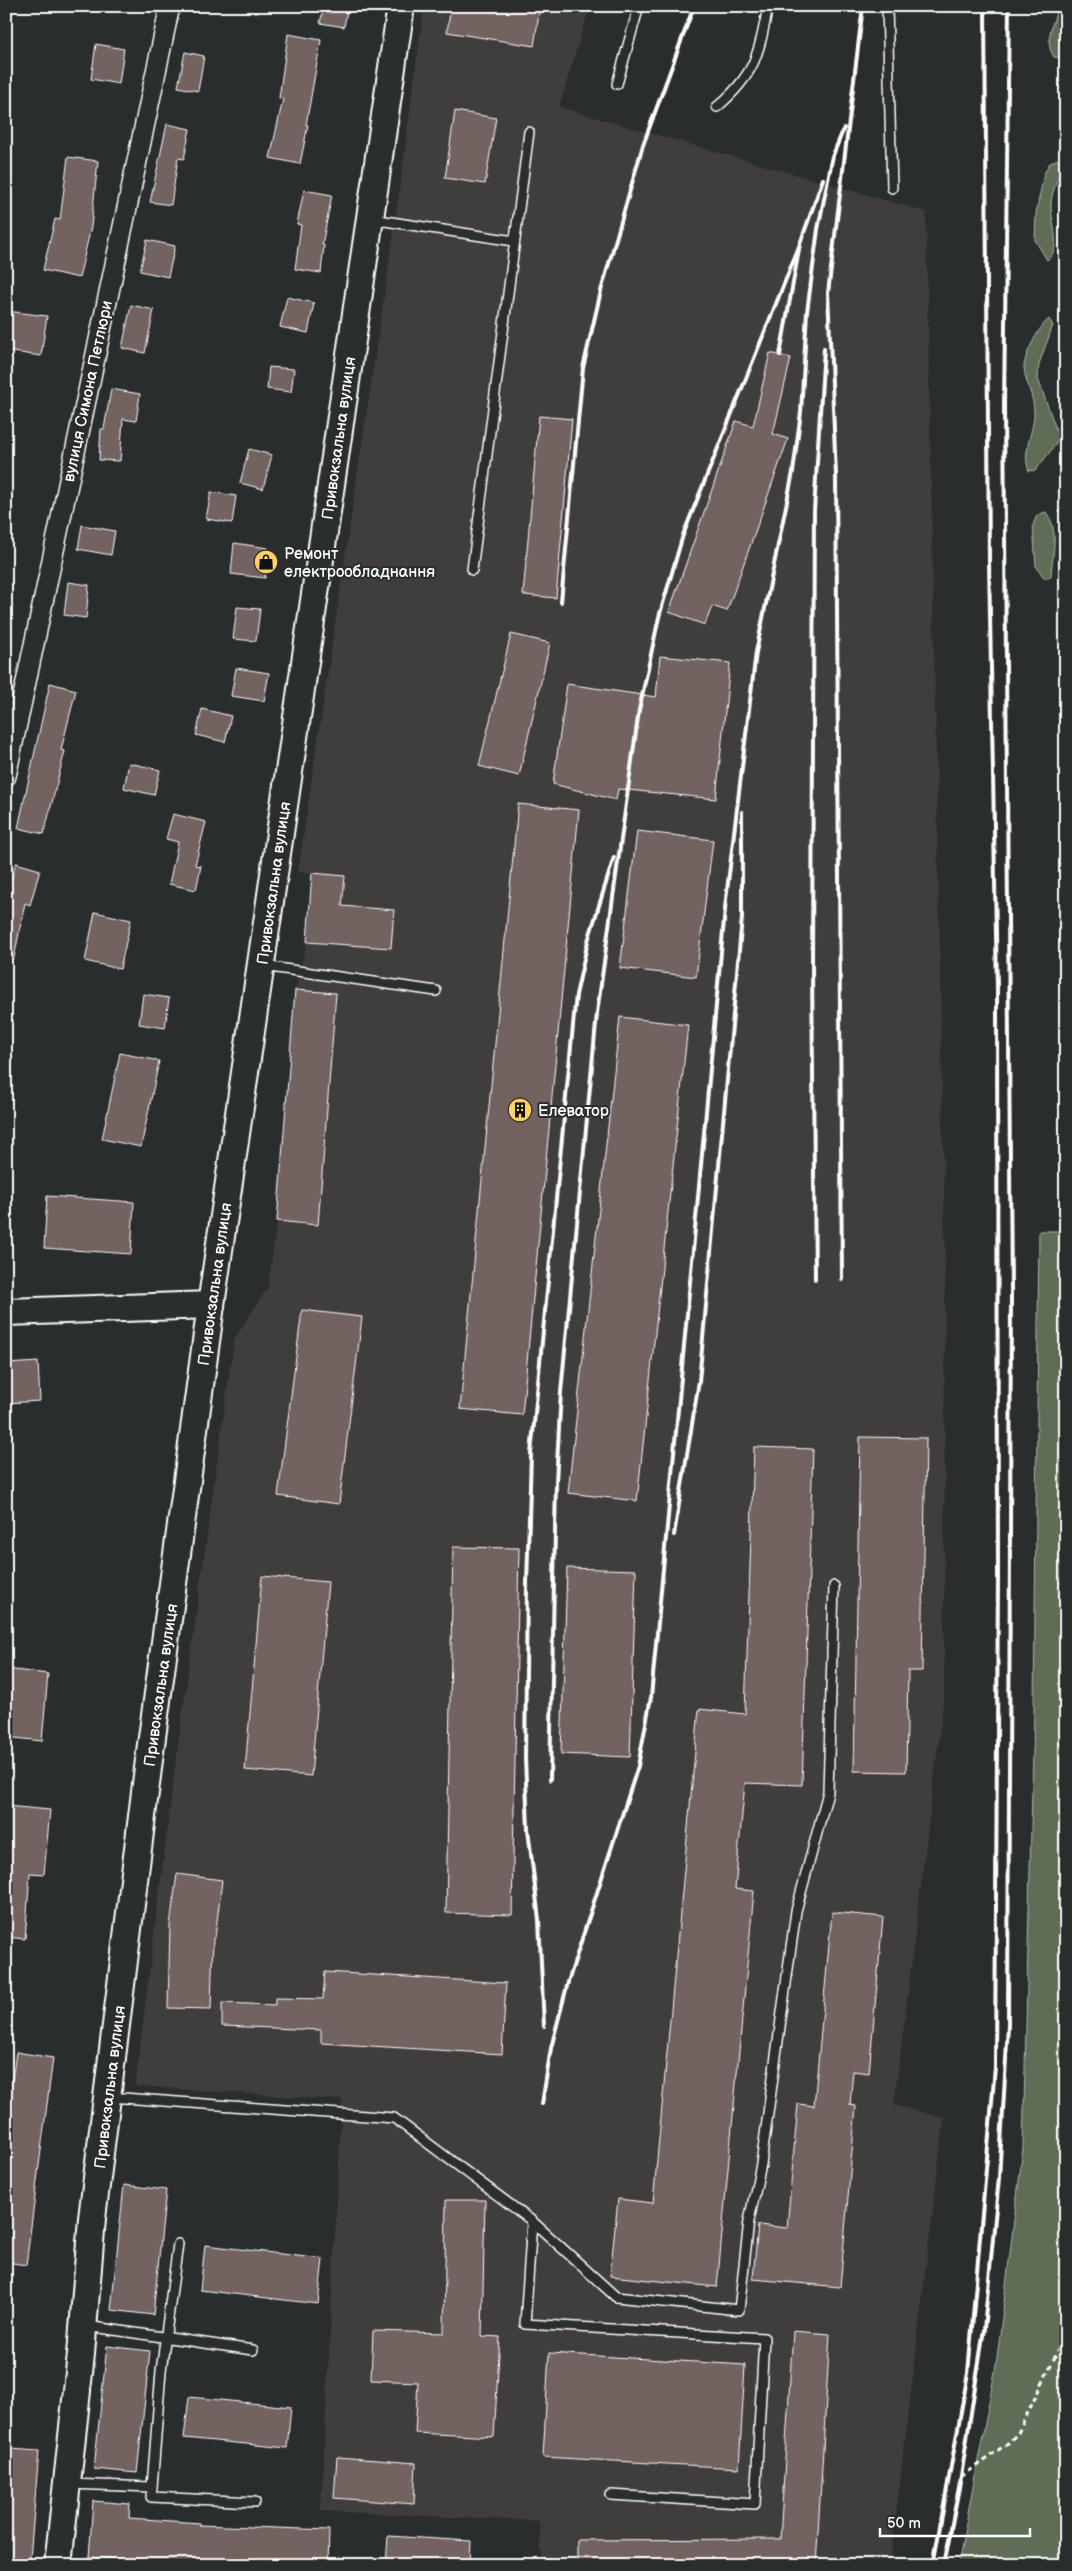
<svg xmlns="http://www.w3.org/2000/svg" width="1072" height="2571" font-family="'Balsamiq Sans',sans-serif">
<style>
.built{fill:#403d3d}
.green{fill:#5e6d56;stroke:#aeb6aa}
.building{fill:#726361;stroke:#fff}
.lines{fill:none;stroke-linecap:round;stroke-linejoin:round}
.lane-casing{stroke:#fff;stroke-width:12}
.street-casing{stroke:#fff;stroke-width:22}
.secondary-casing{stroke:#fff;stroke-width:30}
.path{stroke:#fff;stroke-width:3;stroke-dasharray:5 4;stroke-linecap:butt}
.lane{stroke:#2a2d2e;stroke-width:9}
.street{stroke:#2a2d2e;stroke-width:19}
.secondary{stroke:#2a2d2e;stroke-width:26}
.rail{stroke:#fff;stroke-width:4}
.labels{text-anchor:middle;stroke-width:4;stroke-linejoin:round;paint-order:stroke}
.street-label{font-size:16px;fill:#fff;stroke:#2a2d2e}
.poi-label{font-size:16px;fill:#fff;stroke:#2a2d2e;text-anchor:start}
</style>
<rect width="100%" height="100%" fill="#2a2d2e"/>
<filter id="ink" filterUnits="userSpaceOnUse"><feTurbulence type="fractalNoise" baseFrequency=".02" numOctaves="2"/><feDisplacementMap in="SourceGraphic" scale="10" xChannelSelector="R" yChannelSelector="G"/><feConvolveMatrix kernelMatrix="1 2 1 2 8 2 1 2 1" color-interpolation-filters="sRGB"/></filter>
<g filter="url(#ink)">
<path class="built" d="M424,6H590L559,107L926,212L945,1246L944,1697L894,2105L944,2118L890,2565H542L539,2521L321,2511L342,2100L135,2086L175,1767L234,1340L268,1287L277,1221L295,990L307,942L312,873L298,872L395,223Z"/>
<g class="green">
<path d="M1063,9L1066,13L1064,58L1054,57C1044,43 1052,26 1057,10Z"/>
<path d="M1057,159L1062,164C1060,178 1051,190 1051,205C1051,223 1063,249 1047,260L1035,240L1036,213L1044,174L1049,164Z"/>
<path d="M1049,319L1053,325L1039,364L1038,379L1057,432L1058,441L1036,470L1029,471C1021,450 1035,431 1034,411C1034,396 1024,380 1024,366C1025,354 1040,325 1049,319Z"/>
<path d="M1046,512C1060,531 1052,554 1051,577L1045,579L1036,566L1033,525L1037,515Z"/>
<path d="M1039,1231H1066V2565H958L996,2366L1023,2148L1034,1710Z"/>
</g>
<g class="building">
<path d="M324,6H348L344,27L320,23Z"/>
<path d="M451,6L540,8L534,46L447,32Z"/>
<path d="M288,34L321,40L306,125H308L300,164L270,158L283,99L279,98Z"/>
<path d="M96,44L124,49L119,84L91,79Z"/>
<path d="M185,52L204,56L198,91L178,87Z"/>
<path d="M455,111L496,118L485,184L445,178Z"/>
<path d="M167,124L190,129L184,159L178,158L171,205L150,202Z"/>
<path d="M68,157L98,161L91,227L79,278L43,270L55,219L60,220Z"/>
<path d="M304,190L332,195L322,245H324L321,273L295,269L301,225L297,224Z"/>
<path d="M147,240L175,246L168,277L140,271Z"/>
<path d="M287,297L314,303L308,333L280,327Z"/>
<path d="M131,305L154,310L145,353L122,348Z"/>
<path d="M6,311L47,316L41,356L6,351Z"/>
<path d="M770,353L791,358L773,434L788,439L727,611L712,606L705,625L669,612L736,421L753,426Z"/>
<path d="M269,367L294,369L291,392L267,389Z"/>
<path d="M111,389L140,394L136,421L123,419L120,461L99,460L101,429H104Z"/>
<path d="M539,416L572,419L556,598L523,595Z"/>
<path d="M249,449L272,455L263,489L240,483Z"/>
<path d="M211,492L236,496L232,523L206,519Z"/>
<path d="M82,525L115,531L111,555L78,549Z"/>
<path d="M234,543L268,548L265,578L231,574Z"/>
<path d="M68,582L89,585L86,618L64,615Z"/>
<path d="M237,607L260,609L256,641L233,639Z"/>
<path d="M511,634L550,643L519,776L479,766Z"/>
<path d="M660,656L730,663L716,799L618,789L616,800L553,784L567,684L656,697Z"/>
<path d="M236,668L269,673L264,701L231,696Z"/>
<path d="M50,683L76,690L61,750L65,751L44,834L18,828Z"/>
<path d="M202,709L231,716L225,742L196,735Z"/>
<path d="M129,763L160,770L154,795L124,788Z"/>
<path d="M518,804L579,810L522,1415L460,1409Z"/>
<path d="M173,814L206,822L195,865L201,866L196,890L169,884L178,842L166,839Z"/>
<path d="M637,831L713,840L696,977L620,968Z"/>
<path d="M16,863L40,870L30,905L25,903L14,958L6,957V896Z"/>
<path d="M312,873L345,876L342,906L394,910L391,948L307,942Z"/>
<path d="M95,912L131,920L120,969L85,961Z"/>
<path d="M295,990L336,993L318,1225L277,1221Z"/>
<path d="M143,994L169,998L165,1028L139,1024Z"/>
<path d="M620,1017L688,1025L637,1501L568,1493Z"/>
<path d="M120,1053L159,1061L141,1147L102,1139Z"/>
<path d="M47,1196L134,1202L131,1254L44,1248Z"/>
<path d="M302,1310L362,1317L339,1504L278,1496Z"/>
<path d="M38,1362L40,1401L6,1403V1364Z"/>
<path d="M860,1437L926,1438L922,1671H908L906,1772L854,1771Z"/>
<path d="M754,1447L813,1449L802,1785L745,1783L735,1889L754,1891L717,2287L610,2276L618,2199L653,2203L699,1709L745,1714Z"/>
<path d="M453,1547L519,1548L512,1915L446,1913Z"/>
<path d="M567,1568L636,1570L630,1757L561,1754Z"/>
<path d="M262,1576L328,1582L311,1776L245,1770Z"/>
<path d="M6,1669L48,1674L42,1741L6,1737Z"/>
<path d="M6,1806L50,1810L44,1874L30,1873L25,1939L6,1937Z"/>
<path d="M177,1874L222,1880L215,1938H213L211,2009L168,2008L170,1925Z"/>
<path d="M832,1912L883,1917L869,2073L853,2071L850,2105L856,2106L840,2287L753,2279L758,2225L787,2228L798,2104L814,2106Z"/>
<path d="M325,1972L506,1983L502,2054L321,2043V2030L222,2026V2003L275,2005V1998L323,1999Z"/>
<path d="M16,2052L53,2058L26,2265L6,2262V2124Z"/>
<path d="M124,2185L166,2190L153,2315L111,2310Z"/>
<path d="M446,2200H485L482,2336L500,2337L494,2437L415,2433L418,2382L371,2380L373,2331L444,2333Z"/>
<path d="M205,2245L323,2259L318,2304L200,2290Z"/>
<path d="M793,2331L830,2334L816,2565H577V2540L780,2539Z"/>
<path d="M107,2346L150,2351L137,2473L94,2469Z"/>
<path d="M549,2353L745,2365L739,2468L543,2457Z"/>
<path d="M189,2397L291,2407L287,2448L184,2438Z"/>
<path d="M10,2449L39,2451L30,2559L6,2557V2490Z"/>
<path d="M337,2457L416,2463L414,2504L334,2498Z"/>
<path d="M93,2501L130,2504L129,2518L199,2523V2525L329,2530L328,2565H209L89,2557Z"/>
<path d="M388,2536L471,2541L470,2565H386Z"/>
</g>
<g class="lines">
<g class="lane-casing">
<g id="lane">
<path d="M887,6L892,188"/>
<path d="M617,84L639,6"/>
<path d="M717,107C755,75 759,54 768,6"/>
<path d="M372,219L514,241"/>
<path d="M472,570L529,132"/>
<path d="M263,966L436,991"/>
<path d="M110,2097L394,2118L532,2221L616,2297L739,2310L749,2221L761,2164L796,1911L828,1792L834,1586"/>
<path d="M532,2221L525,2324L764,2338L755,2504L611,2495"/>
<path d="M86,2326L253,2350"/>
<path d="M69,2484L152,2487L151,2497L255,2502"/>
<path d="M152,2487L161,2371L178,2244"/>
</g>
</g>
<g class="street-casing">
<path id="street" d="M6,776L170,6"/>
</g>
<g class="secondary-casing">
<g id="secondary">
<path d="M6,1312L211,1305"/>
<path d="M58,2565L81,2354L92,2218L150,1752L211,1305L401,6"/>
</g>
</g>
<g class="path">
<path d="M1066,319L1062,481L1064,606L1066,609"/>
<path d="M961,2477L1008,2443L1018,2433L1066,2334"/>
</g>
<use href="#lane" class="lane"/>
<use href="#street" class="street"/>
<use href="#secondary" class="secondary"/>
<g class="rail">
<path d="M831,160L844,128"/>
<path d="M780,355L800,244L823,179"/>
<path d="M561,602L583,368L601,291L643,145L694,6"/>
<path d="M815,1279L812,968L814,511L824,348"/>
<path d="M842,1279L836,475L828,293L863,6"/>
<path d="M674,1535L699,1381L742,918V812"/>
<path d="M550,1780L556,1482L561,1392L597,1013L639,710L659,617L683,535L800,244"/>
<path d="M544,2026L539,1920L528,1829L525,1758L527,1584L531,1454L576,995L588,941L614,857"/>
<path d="M542,2104L551,2048L568,1982L638,1766L651,1697L726,899L756,652L793,472L801,412L807,312L818,229L833,155"/>
<path d="M933,2565L968,2373L995,2067L998,1576L997,988L989,561L985,6"/>
<path d="M944,2565L961,2477L984,2329L999,2178L1008,2026L1011,1292L1004,406L1009,6"/>
</g>
</g>
</g>
<defs>
<g id="shop-disc" transform="scale(1.25)"><circle r="9.5" fill="#ffd166" stroke="#2a2d2e"/><path d="M-5-2.5h2.3a2.7 3.5 0 0 1 5.4 0H5L5.5 6h-11ZM-1.5-2.5h3a1.5 2.3 0 0 0-3 0Z" fill="#111"/></g>
<g id="building-disc" transform="scale(1.25)"><circle r="9.5" fill="#ffd166" stroke="#2a2d2e"/><path d="M-4-6H4V6H1V3H-1V6H-4ZM-2.5-4.3h1.7v1.8h-1.7ZM.8-4.3h1.7v1.8H.8ZM-2.5-1h1.7V.8h-1.7ZM.8-1h1.7V.8H.8Z" fill="#111"/></g>
</defs>
<g fill-rule="evenodd">
<use href="#shop-disc" x="266" y="562"/>
<use href="#building-disc" x="520" y="1110"/>
</g>
<g class="labels">
<g class="street-label">
<text transform="translate(87 391) rotate(-78)" y="6">вулиця Симона Петлюри</text>
<text transform="translate(338 438) rotate(-82)" y="6">Привокзальна вулиця</text>
<text transform="translate(273 883) rotate(-82)" y="6">Привокзальна вулиця</text>
<text transform="translate(214 1284) rotate(-82)" y="6">Привокзальна вулиця</text>
<text transform="translate(160 1685) rotate(-82)" y="6">Привокзальна вулиця</text>
<text transform="translate(109 2087) rotate(-83)" y="6">Привокзальна вулиця</text>
</g>
<g class="poi-label">
<text x="284" y="559">Ремонт<tspan x="284" dy="18">електрообладнання</tspan></text>
<text x="538" y="1116">Елеватор</text>
</g>
</g>
<rect width="1072" height="2571" fill="none" stroke="#2a2d2e" stroke-width="25"/>
<rect x="12" y="12" width="1047" height="2546" fill="none" stroke="#fff" stroke-width="2" filter="url(#ink)"/>
<path d="M880 2528v8h150v-8" fill="none" stroke="#ffffff" stroke-width="2.5"/>
<text x="887" y="2528" font-size="15" fill="#ffffff" stroke="#2a2d2e" stroke-width="4" paint-order="stroke">50 m</text>
</svg>
